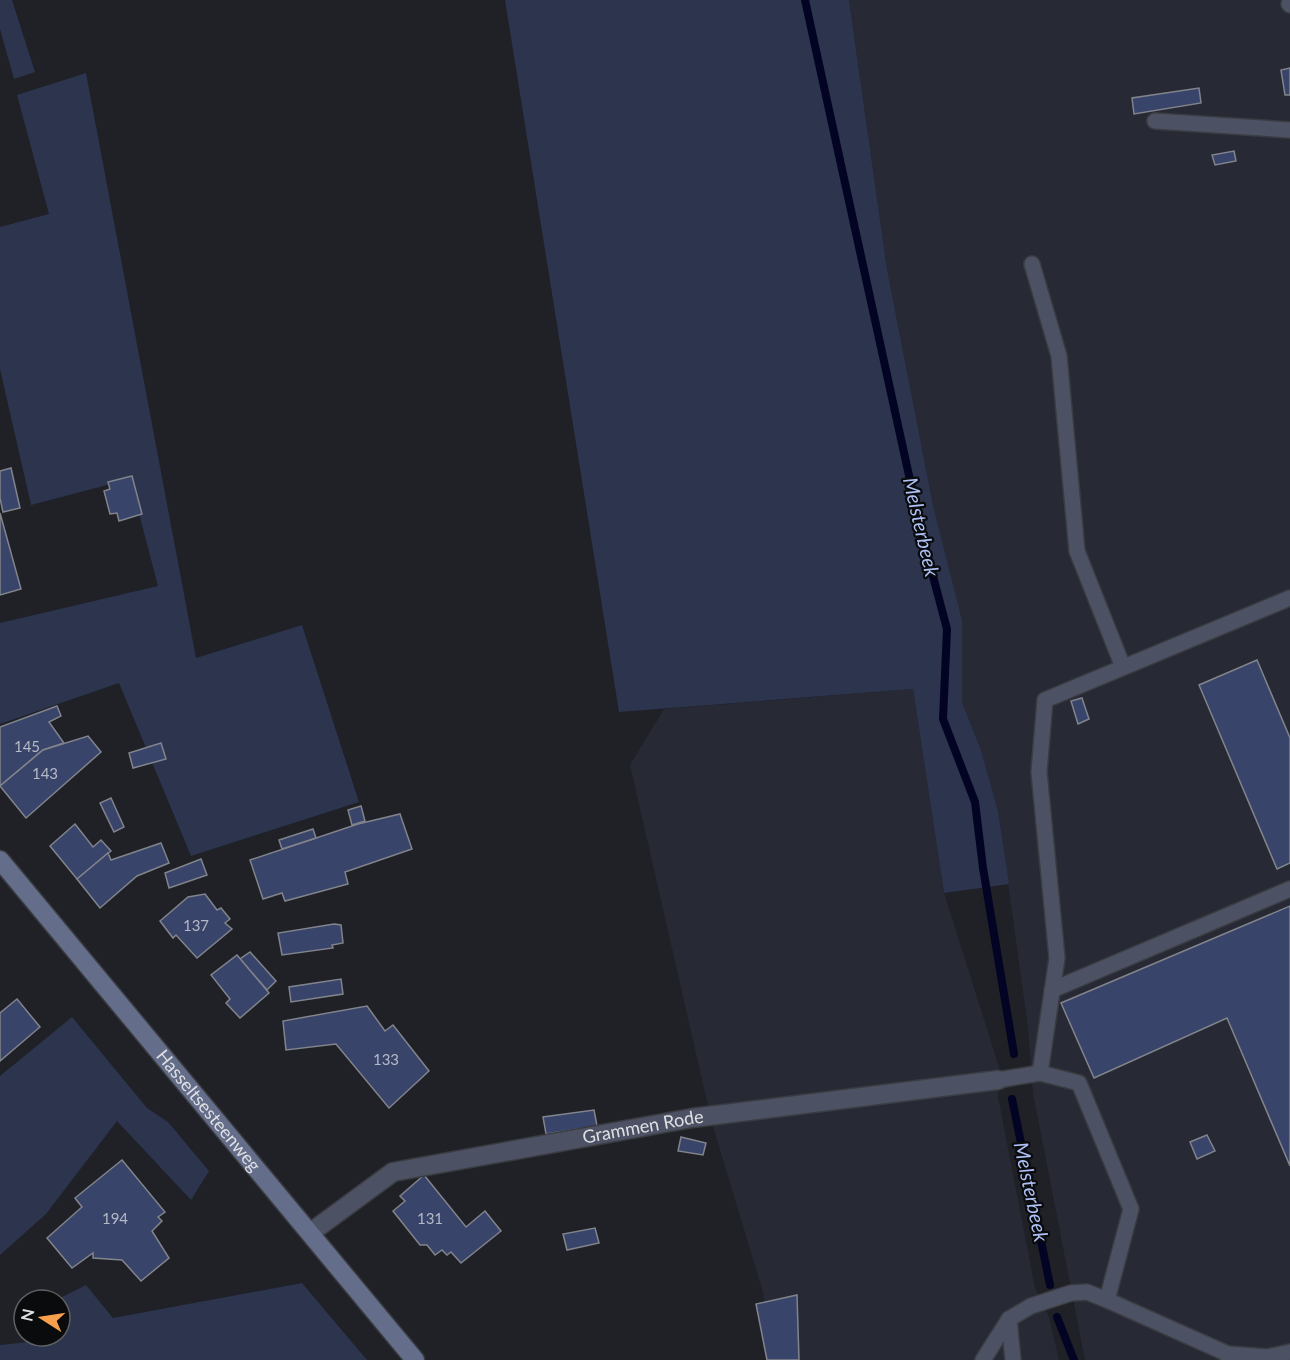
<svg xmlns="http://www.w3.org/2000/svg" width="1290" height="1360" font-family="Lato,sans-serif">
<style>
.built{fill:#272a35}
.green{fill:#2c344e}
.lines{fill:none;stroke-linecap:round;stroke-linejoin:round}
.stream{stroke:#030424;stroke-width:8}
.building{fill:#38446a;stroke:#82848b;stroke-width:1.5}
.lane-casing{stroke:#3a3c41;stroke-width:18}
.street-casing{stroke:#3a3c41;stroke-width:21}
.secondary-casing{stroke:#3a3c41;stroke-width:21}
.lane{stroke:#4c5264;stroke-width:15}
.street{stroke:#4c5264;stroke-width:18}
.secondary{stroke:#646e8a;stroke-width:18}
.labels{text-anchor:middle;stroke-width:4.5;stroke-linejoin:round;paint-order:stroke}
.number-label{font-size:15px;fill:#b5b9c6}
.street-label{font-size:18px;fill:#dfe0e4;stroke:#0a0b0d}
.water-label{font-size:20px;font-style:italic;fill:#aec0f5;stroke:#0a0b0d}
</style>
<rect width="100%" height="100%" fill="#1f2127"/>
<g class="built">
<path d="M849,0H1290V1360H1085L1033,1093L1028,1027L998,811L981,750L962,702V620L933,505L887,269Z"/>
<path d="M913,689L944,893L999,1067L998,1097L1035,1288L1049,1317L1059,1360H773L763,1292L712,1123L630,765L664,709Z"/>
</g>
<g class="green">
<path d="M0,0H12L35,72L14,79L0,29Z"/>
<path d="M505,0H849L887,269L933,505L962,620V702L981,750L998,811L1009,884L944,893L913,689L619,712Z"/>
<path d="M86,73L196,658L302,625L359,802L191,856L119,683L0,724V623L158,586L130,479L31,505L0,369V227L49,214L17,95Z"/>
<path d="M72,1017L147,1108L168,1122L209,1171L191,1200L117,1121L46,1214L0,1255V1076Z"/>
<path d="M302,1283L367,1360H0V1345L49,1340L48,1336H60V1300H56L86,1285L113,1318Z"/>
</g>
<g class="lines">
<g class="stream">
<path d="M805,0L922,535L947,629L943,719L975,802L983,868L1014,1054"/>
<path d="M1012,1099L1050,1285"/>
<path d="M1057,1317L1074,1360"/>
</g>
</g>
<g class="building">
<path d="M1290,68V95H1285L1281,70Z"/>
<path d="M1199,88L1201,103L1134,114L1132,98Z"/>
<path d="M1234,151L1236,161L1215,165L1212,155Z"/>
<path d="M11,468L20,508L3,512L0,498V471Z"/>
<path d="M132,476L142,514L119,521L117,513L110,514L104,491L110,489L108,482Z"/>
<path d="M0,513L21,589L0,595Z"/>
<path d="M1257,660L1290,738V863L1277,869L1199,685Z"/>
<path d="M1082,698L1089,719L1078,724L1071,701Z"/>
<path d="M57,706L61,716L49,722L64,743L43,750L0,786V727Z"/>
<path d="M88,736L101,752L26,818L0,786L43,750Z"/>
<path d="M161,743L166,759L133,768L129,753Z"/>
<path d="M111,798L124,827L114,832L100,803Z"/>
<path d="M361,806L365,821L352,825L348,810Z"/>
<path d="M400,814L412,849L345,872L348,884L285,901L282,893L263,899L250,860L358,824Z"/>
<path d="M75,824L93,847L101,840L111,851L77,879L50,846Z"/>
<path d="M313,829L316,838L282,849L279,840Z"/>
<path d="M161,843L169,863L137,876L100,908L77,879L108,853L111,860Z"/>
<path d="M201,859L207,875L169,888L165,873Z"/>
<path d="M205,894L217,910L221,908L230,919L225,923L232,929L197,958L176,935L173,938L160,921L188,897Z"/>
<path d="M1290,906V1166L1227,1018L1094,1078L1061,1003Z"/>
<path d="M334,924L341,925L343,943L332,945L333,948L282,955L278,933Z"/>
<path d="M250,952L276,981L267,990L240,959Z"/>
<path d="M237,955L269,993L240,1018L226,1003L230,999L211,975Z"/>
<path d="M341,979L343,994L291,1002L289,987Z"/>
<path d="M17,999L40,1027L0,1061V1013Z"/>
<path d="M367,1006L385,1031L393,1025L429,1071L389,1108L336,1044L286,1050L283,1021Z"/>
<path d="M594,1110L597,1126L546,1134L543,1117Z"/>
<path d="M1207,1135L1215,1151L1197,1159L1190,1142Z"/>
<path d="M681,1137L706,1143L703,1155L678,1151Z"/>
<path d="M122,1160L165,1212L158,1217L162,1221L152,1231L169,1258L141,1281L122,1260L93,1258V1253L72,1268L47,1238L82,1207L75,1198Z"/>
<path d="M424,1175L466,1227L485,1211L501,1231L461,1263L451,1252L447,1255L442,1250L435,1255L427,1245H420L393,1211L405,1201L400,1196Z"/>
<path d="M595,1228L599,1243L567,1250L563,1234Z"/>
<path d="M797,1295L799,1360H767L756,1304Z"/>
</g>
<g class="lines">
<g class="lane-casing">
<g id="lane">
<path d="M1289,4L1290,5"/>
<path d="M1155,121L1290,130"/>
<path d="M1032,264L1059,356L1077,551L1123,667"/>
<path d="M1052,990L1290,889"/>
<path d="M1040,1073L1057,958L1039,772L1045,700L1290,598"/>
<path d="M1107,1300L1228,1354V1360"/>
<path d="M1009,1319L1013,1360"/>
<path d="M1228,1354L1267,1357L1290,1352"/>
<path d="M983,1360L1009,1319L1031,1306L1071,1293L1087,1292L1107,1300L1131,1209L1079,1083L1040,1073L998,1080"/>
</g>
</g>
<g class="street-casing">
<g id="street">
<path id="s1" d="M310,1233L393,1172L692,1118L998,1080"/>
</g>
</g>
<g class="secondary-casing">
<g id="secondary">
<path id="s2" d="M0,860L415,1360"/>
</g>
</g>
<use href="#lane" class="lane"/>
<use href="#street" class="street"/>
<use href="#secondary" class="secondary"/>
</g>
<g class="labels">
<g class="number-label">
<text x="27" y="752">145</text>
<text x="45" y="779">143</text>
<text x="196" y="931">137</text>
<text x="386" y="1065">133</text>
<text x="115" y="1224">194</text>
<text x="430" y="1224">131</text>
</g>
<g class="street-label">
<text dy="6" stroke="none"><textPath href="#s2" startOffset="326">Hasseltsesteenweg</textPath></text>
<text dy="6" stroke="none"><textPath href="#s1" startOffset="357">Grammen Rode</textPath></text>
</g>
<g class="water-label">
<text transform="translate(921 527) rotate(77)" y="7">Melsterbeek</text>
<text transform="translate(1031 1192) rotate(78)" y="7">Melsterbeek</text>
</g>
</g>
<g transform="translate(42 1318) rotate(282)"><circle r="28" fill="#0a0b0d" stroke="#5f6063" stroke-width="1.5"/>
<path d="M0-4.5L10 22L0 15L-10 22Z" fill="#f9a04d"/>
<text y="-9" font-size="16" font-weight="bold" text-anchor="middle" fill="#dfe0e4">N</text>
</g>
</svg>
